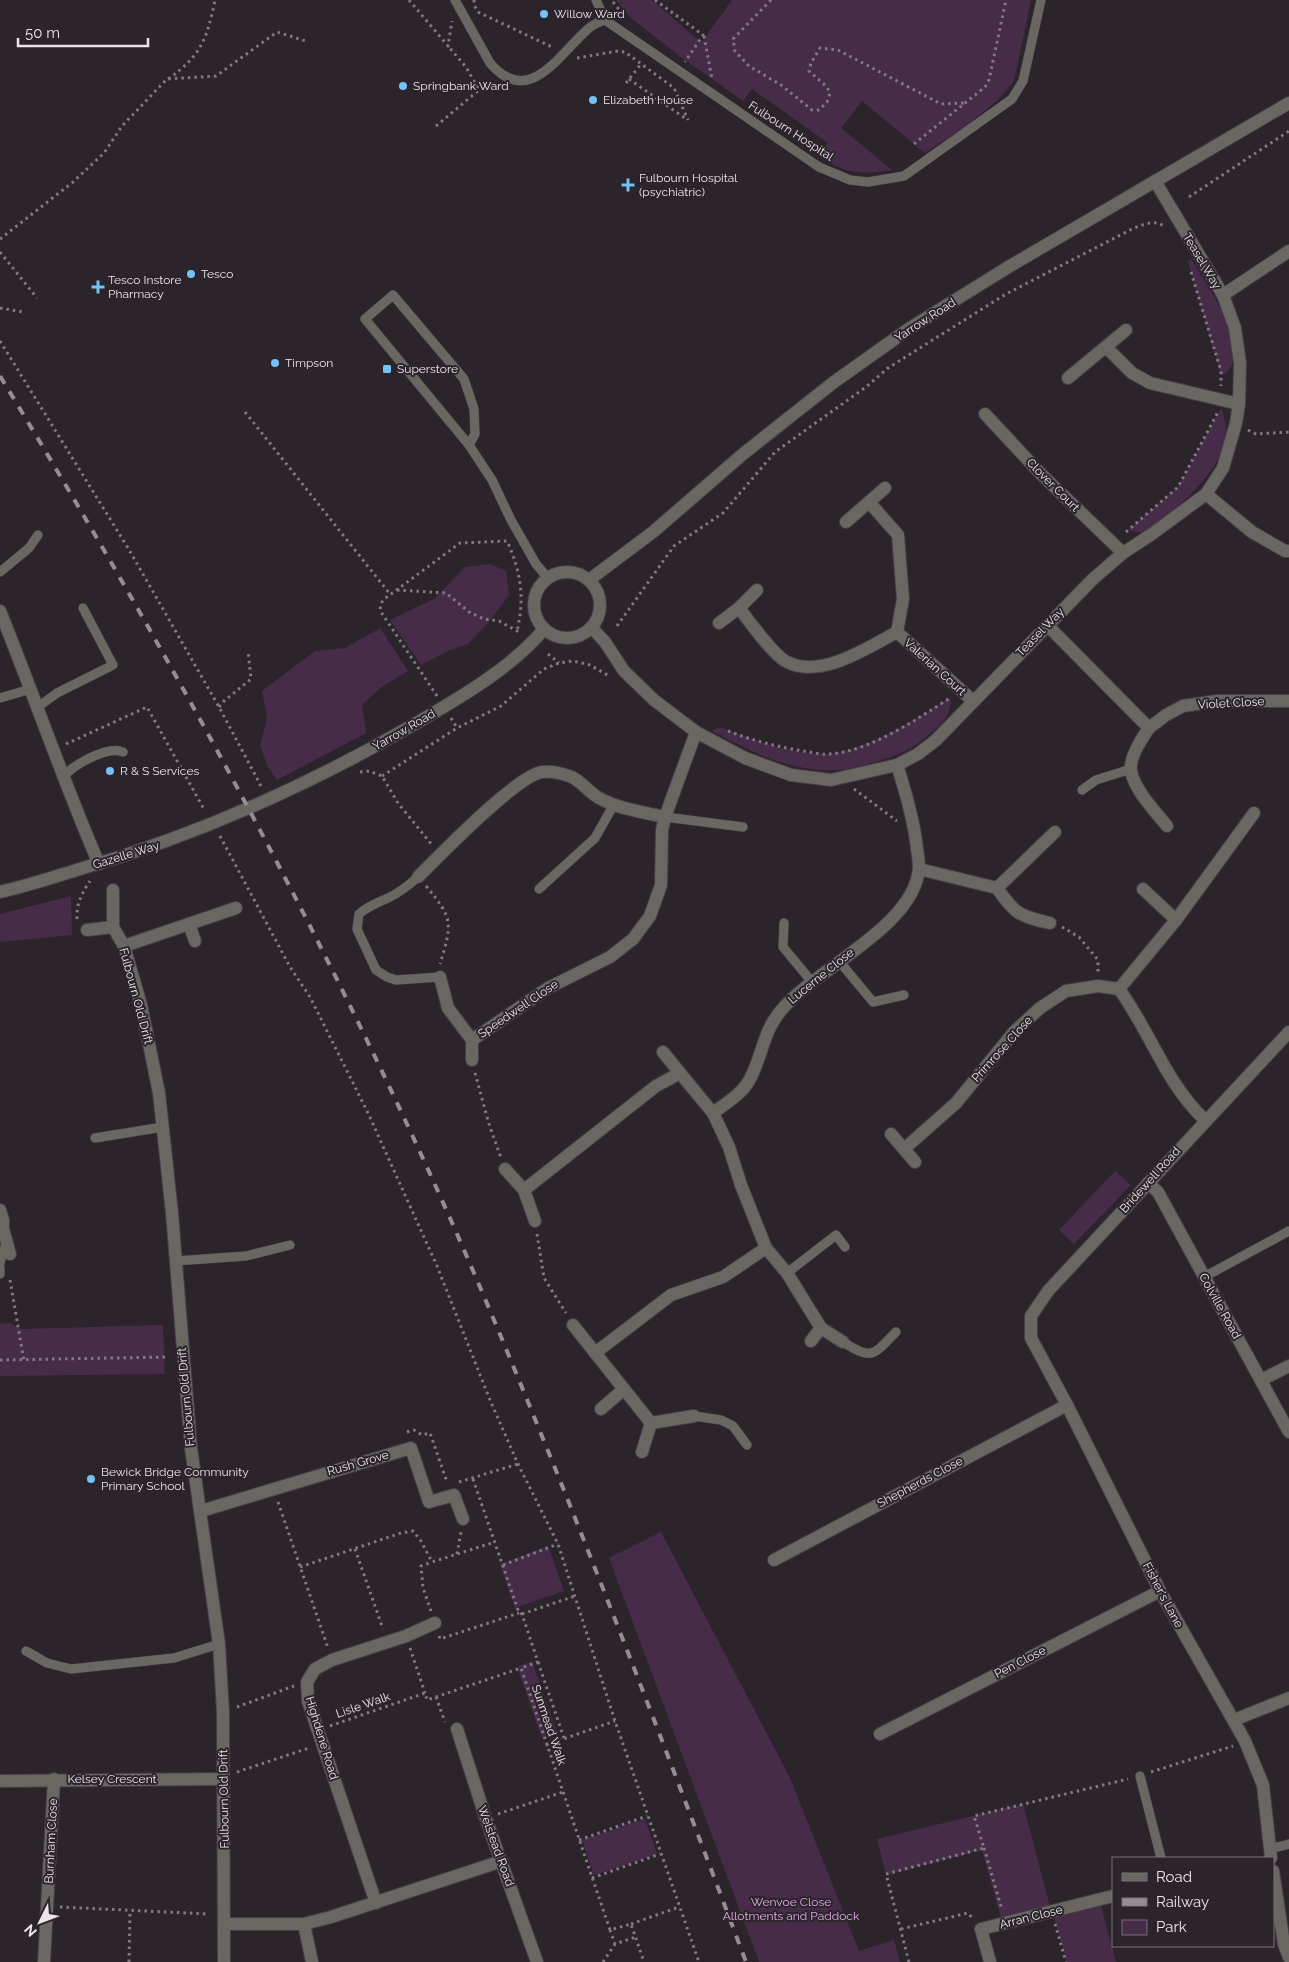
<svg xmlns="http://www.w3.org/2000/svg" width="1289" height="1962" font-family="Raleway,sans-serif">
<style>
.green{fill:#472c49}
.lines{fill:none;stroke-linecap:round;stroke-linejoin:round}
.service-casing{stroke:#463f46;stroke-width:10}
.minor-casing{stroke:#463f46;stroke-width:14}
.tertiary-casing{stroke:#463f46;stroke-width:14}
.path{stroke:#817a81;stroke-width:3;stroke-dasharray:2.5 4;stroke-linecap:butt}
.service{stroke:#6a6763;stroke-width:9}
.minor{stroke:#6a6763;stroke-width:12}
.tertiary{stroke:#6a6763;stroke-width:12}
.rail{stroke:#948e94;stroke-width:4;stroke-dasharray:9 9;stroke-linecap:butt}
.poi-dot{fill:#73c1f6;stroke:#2b242b;stroke-width:2}
.labels{text-anchor:middle;stroke-width:4;stroke-linejoin:round;paint-order:stroke}
.poi-label{font-size:12px;fill:#ebe5eb;stroke:#2b242b;text-anchor:start}
.street-label{font-size:12px;fill:#ebe5eb;stroke:#2b242b}
.park-label{font-size:12px;fill:#e6ace9;stroke:#2b242b}
</style>
<rect width="100%" height="100%" fill="#2b242b"/>
<g class="green">
<path d="M616,0H652L701,43L732,0H1031L1014,81L998,100L966,126L925,153L862,101L841,128L892,170C859,175 847,174 819,156L828,143L752,89L743,101L681,57L631,18Z"/>
<path d="M1191,259C1206,283 1240,332 1233,362C1232,366 1228,371 1225,374L1221,375L1188,262Z"/>
<path d="M1221,408C1244,458 1178,508 1143,533L1128,530L1178,487Z"/>
<path d="M490,564L506,571L509,595L488,623L468,644L450,650L421,665L390,620L434,599L465,567Z"/>
<path d="M380,628L408,671L380,688L362,705L366,733L277,780L268,767L260,746L267,718L262,691L315,651L345,648Z"/>
<path d="M951,697C950,719 941,724 926,737C910,751 891,758 871,763C862,765 851,769 841,770C792,773 754,753 712,731L720,727C752,740 792,754 827,754C832,754 837,752 842,751C882,742 916,718 951,697Z"/>
<path d="M71,896L72,935L0,942V914Z"/>
<path d="M1115,1171L1131,1185L1074,1244L1059,1230Z"/>
<path d="M9,1323L22,1329L163,1325L165,1374L0,1376V1324Z"/>
<path d="M661,1532L790,1778L859,1951L894,1940L900,1962H759L609,1558Z"/>
<path d="M548,1546L564,1591L515,1608L500,1564Z"/>
<path d="M532,1661L557,1733L542,1738L517,1667Z"/>
<path d="M1023,1804L1051,1910L1002,1922L982,1850L886,1875L877,1839Z"/>
<path d="M645,1819L657,1854L594,1875L582,1840Z"/>
<path d="M1100,1902L1116,1962H1067L1053,1914Z"/>
</g>
<g class="lines">
<g class="service-casing">
<g id="service">
<path d="M455,0L490,63C529,109 559,54 588,29C592,25 599,22 605,20"/>
<path d="M596,0L605,20L819,167L850,180L868,182L904,176L1012,99L1023,81L1041,0"/>
<path d="M469,445L475,434L474,409L464,379L393,295L365,319L469,445L492,480L511,520L536,564L548,578"/>
<path d="M0,572L29,548L38,535"/>
<path d="M0,698L31,689"/>
<path d="M38,707L57,693L113,665L83,608"/>
<path d="M63,777C73,765 108,745 123,752"/>
<path d="M1082,790L1096,780L1131,769"/>
<path d="M665,817L743,827"/>
<path d="M418,877C409,885 399,893 388,898C377,903 368,906 359,914L357,929L376,970L387,977L396,980L440,977"/>
<path d="M539,889L595,838L613,806"/>
<path d="M784,923L783,947L812,982"/>
<path d="M839,961L873,1002L904,995"/>
<path d="M95,1138L163,1127"/>
<path d="M175,1261L246,1256L290,1245"/>
<path d="M0,1263L3,1251L7,1244"/>
<path d="M0,1268V1274"/>
<path d="M787,1273L836,1235L845,1247"/>
<path d="M1204,1277L1289,1231"/>
<path d="M843,1342C873,1361 873,1355 896,1332"/>
<path d="M694,1416L721,1420L733,1426L747,1445"/>
<path d="M26,1651L47,1663L71,1669L174,1658L219,1644"/>
<path d="M1140,1776L1161,1858"/>
<path d="M1270,1849L1289,1844"/>
</g>
</g>
<g class="minor-casing">
<g id="minor">
<path d="M1223,295L1289,251"/>
<path d="M1106,347L1132,373L1150,383L1239,404"/>
<path d="M1068,378L1126,330"/>
<path d="M985,414L1041,474L1123,553"/>
<path d="M1206,494L1252,532L1285,551H1289"/>
<path d="M846,522L885,488"/>
<path d="M739,608C749,621 774,656 787,662C821,679 867,648 897,632L903,599L898,535L869,502"/>
<path d="M0,611C34,695 63,781 99,864"/>
<path d="M719,623L739,608L757,590"/>
<path d="M1047,625L1149,728L1166,715L1183,706L1217,701H1289"/>
<path d="M592,628L605,642L624,671L654,700L696,732L745,758L791,775L831,780L897,765L918,754L936,740L1093,579L1123,553L1152,534L1206,494L1223,468L1236,423L1239,404L1240,363L1235,328L1223,295L1155,181"/>
<path d="M897,632L973,701"/>
<path d="M1149,728C1142,738 1129,758 1131,771C1135,791 1155,811 1167,826"/>
<path d="M919,869L997,888C1015,914 1019,916 1050,923"/>
<path d="M418,877C439,856 516,776 542,772C551,771 561,773 569,776C580,779 588,792 599,798C619,809 642,812 665,817"/>
<path d="M997,888L1055,832"/>
<path d="M1143,889L1176,920"/>
<path d="M113,890V927L124,946L141,1005L159,1093L172,1213L191,1448L219,1644L223,1712L224,1962"/>
<path d="M189,924L195,941"/>
<path d="M87,930L113,927"/>
<path d="M124,946L236,908"/>
<path d="M440,977L448,1008L472,1040V1060"/>
<path d="M1119,989L1176,920L1254,813"/>
<path d="M472,1040L548,988L610,957L633,939L650,916L661,885L662,830L665,817L696,732"/>
<path d="M663,1052L680,1073"/>
<path d="M891,1134L915,1162"/>
<path d="M904,1149L956,1103L1014,1032L1040,1008L1066,991L1098,986L1119,989C1150,1031 1166,1084 1205,1120"/>
<path d="M505,1169L524,1190L535,1221"/>
<path d="M1148,1183L1158,1192L1289,1432"/>
<path d="M524,1190L656,1086L680,1073L713,1113"/>
<path d="M0,1210L3,1220V1229L10,1254"/>
<path d="M766,1248L787,1273L821,1328"/>
<path d="M573,1325L651,1423"/>
<path d="M811,1341L821,1328L843,1342"/>
<path d="M595,1353L671,1295L723,1277L766,1248L741,1185L729,1147L713,1113C726,1103 744,1093 751,1077C764,1051 763,1029 785,1006C821,966 915,925 919,868C919,862 918,855 917,849C914,820 906,793 897,765"/>
<path d="M1261,1380L1289,1366"/>
<path d="M601,1409L624,1389"/>
<path d="M642,1452L651,1423L694,1416"/>
<path d="M201,1511L411,1448L429,1502L454,1495L463,1519"/>
<path d="M774,1560L1067,1405"/>
<path d="M1234,1720L1289,1698"/>
<path d="M457,1729L486,1819L537,1962"/>
<path d="M880,1734L1160,1591"/>
<path d="M0,1781L223,1779"/>
<path d="M1271,1858L1263,1785L1245,1741L1160,1591L1067,1405L1031,1338V1316L1048,1291L1289,1032"/>
<path d="M1273,1871L1284,1944L1289,1957"/>
<path d="M376,1903L308,1701L307,1682L315,1669L332,1660L406,1636L435,1623"/>
<path d="M225,1924H304L331,1917L502,1861"/>
<path d="M304,1924L312,1962"/>
<path d="M44,1962L54,1779"/>
<path d="M990,1962L981,1929L1113,1896"/>
</g>
</g>
<g class="tertiary-casing">
<g id="tertiary">
<circle cx="567" cy="605" r="33"/>
<path d="M589,580L653,532L743,454L834,382L910,328L1010,266L1289,103"/>
<path d="M0,892C27,886 54,877 80,869C198,835 307,786 413,725C456,700 512,668 544,629"/>
</g>
</g>
<g class="path">
<path d="M409,0L448,46L452,21"/>
<path d="M474,0V5L478,12L554,48"/>
<path d="M655,0L703,35L685,62"/>
<path d="M771,0L733,39L735,51L749,66L781,85L812,110H819L827,102L830,93L827,87L809,71L811,63L820,48L838,50L941,104L965,103"/>
<path d="M613,2L625,17"/>
<path d="M704,36L712,79"/>
<path d="M577,58L618,51L625,52L674,88L688,120"/>
<path d="M168,79C201,56 207,39 215,0"/>
<path d="M629,79L686,119"/>
<path d="M626,83L641,64"/>
<path d="M436,126L479,90L466,67L448,46"/>
<path d="M914,144L985,87L989,80L1006,0"/>
<path d="M1189,197L1289,131"/>
<path d="M0,239L73,182L104,153L122,126L167,79L216,76L277,32L306,41"/>
<path d="M0,252L37,298"/>
<path d="M1191,272L1221,371V386"/>
<path d="M0,308L23,312"/>
<path d="M0,341L128,548L219,707L261,786"/>
<path d="M245,412L390,594"/>
<path d="M1248,430L1256,434L1289,432"/>
<path d="M1126,532L1178,487L1218,412"/>
<path d="M397,590L446,593L469,612L484,619L499,621L519,632"/>
<path d="M617,626L674,546L723,513L775,452L866,387L888,368L1006,294L1134,228C1145,224 1155,219 1165,227"/>
<path d="M548,654L559,663"/>
<path d="M437,696L381,612L380,606L383,600L460,543L507,541C521,572 525,598 517,631"/>
<path d="M219,707L224,701L251,679L248,651"/>
<path d="M451,718L457,728"/>
<path d="M728,731C754,741 782,748 810,752C816,753 823,755 829,754C869,752 917,719 950,698"/>
<path d="M66,744L147,707L205,811"/>
<path d="M360,772L369,771L382,776L398,803L432,845"/>
<path d="M382,776L457,728L501,706L544,669L559,663L573,661L590,665L609,676"/>
<path d="M854,789L897,821"/>
<path d="M220,836L290,967L310,997L368,1113L437,1266L490,1400L518,1464L558,1544L615,1721L699,1962"/>
<path d="M426,886C454,919 452,924 440,964"/>
<path d="M77,919C76,904 82,893 90,881"/>
<path d="M1062,927L1079,937L1098,960V972"/>
<path d="M475,1073L489,1124L501,1158"/>
<path d="M537,1234L544,1278L566,1313"/>
<path d="M10,1280L24,1361"/>
<path d="M0,1360L169,1357"/>
<path d="M407,1432L414,1430L422,1435L430,1433L447,1482"/>
<path d="M473,1479L519,1613L522,1614L538,1662L521,1668L610,1930L631,1924L644,1962"/>
<path d="M459,1482L518,1464"/>
<path d="M278,1502L328,1648"/>
<path d="M355,1549L383,1629"/>
<path d="M457,1554L461,1532"/>
<path d="M503,1565L558,1544"/>
<path d="M300,1567L401,1533L413,1531L421,1541L432,1562L495,1542"/>
<path d="M431,1611L423,1588L421,1566L432,1562"/>
<path d="M522,1614L575,1596"/>
<path d="M439,1636L440,1639L519,1613"/>
<path d="M410,1648L425,1693"/>
<path d="M538,1662L564,1738"/>
<path d="M436,1697L445,1722"/>
<path d="M237,1707L294,1686"/>
<path d="M330,1726L425,1693L427,1700L521,1668"/>
<path d="M546,1745L615,1721"/>
<path d="M237,1772L309,1748"/>
<path d="M1151,1772L1233,1746"/>
<path d="M498,1814L563,1792"/>
<path d="M579,1840L647,1816"/>
<path d="M984,1848L1002,1910"/>
<path d="M592,1878L660,1854"/>
<path d="M60,1907L209,1914"/>
<path d="M631,1924L679,1907"/>
<path d="M1055,1924L1066,1962"/>
<path d="M901,1929L968,1913L973,1919"/>
<path d="M610,1930L615,1944L636,1937"/>
<path d="M129,1962L130,1911"/>
<path d="M603,1962L615,1944"/>
<path d="M909,1962L886,1874L984,1848L974,1816L1128,1779"/>
</g>
<use href="#service" class="service"/>
<use href="#minor" class="minor"/>
<use href="#tertiary" class="tertiary"/>
<path class="rail" d="M0,376C158,635 305,900 431,1176C475,1272 515,1370 555,1468C621,1632 684,1797 746,1962"/>
</g>
<g class="poi-dot">
<circle cx="544" cy="14" r="5"/>
<circle cx="403" cy="86" r="5"/>
<circle cx="593" cy="100" r="5"/>
<path d="M625.5 177.5h5v5h5v5h-5v5h-5v-5h-5v-5h5z"/>
<circle cx="191" cy="274" r="5"/>
<path d="M95.5 279.5h5v5h5v5h-5v5h-5v-5h-5v-5h5z"/>
<circle cx="275" cy="363" r="5"/>
<rect x="382" y="364" width="10" height="10" rx="2.5"/>
<circle cx="110" cy="771" r="5"/>
<circle cx="91" cy="1479" r="5"/>
</g>
<g class="labels">
<g class="poi-label">
<text x="554" y="18">Willow Ward</text>
<text x="413" y="90">Springbank Ward</text>
<text x="603" y="104">Elizabeth House</text>
<text x="639" y="182">Fulbourn Hospital<tspan x="639" dy="14">(psychiatric)</tspan></text>
<text x="201" y="278">Tesco</text>
<text x="108" y="284">Tesco Instore<tspan x="108" dy="14">Pharmacy</tspan></text>
<text x="285" y="367">Timpson</text>
<text x="397" y="373">Superstore</text>
<text x="120" y="775">R &amp; S Services</text>
<text x="101" y="1476">Bewick Bridge Community<tspan x="101" dy="14">Primary School</tspan></text>
</g>
<g class="street-label">
<text transform="translate(791 131) rotate(33)" y="4">Fulbourn Hospital</text>
<text transform="translate(1202 261) rotate(59)" y="4">Teasel Way</text>
<text transform="translate(925 320) rotate(-33)" y="4">Yarrow Road</text>
<text transform="translate(1053 485) rotate(45)" y="4">Clover Court</text>
<text transform="translate(1040 632) rotate(-46)" y="4">Teasel Way</text>
<text transform="translate(935 667) rotate(42)" y="4">Valerian Court</text>
<text transform="translate(1231 703) rotate(-3)" y="4">Violet Close</text>
<text transform="translate(404 730) rotate(-30)" y="4">Yarrow Road</text>
<text transform="translate(126 855) rotate(-17)" y="4">Gazelle Way</text>
<text transform="translate(821 976) rotate(-39)" y="4">Lucerne Close</text>
<text transform="translate(136 996) rotate(75)" y="4">Fulbourn Old Drift</text>
<text transform="translate(518 1009) rotate(-34)" y="4">Speedwell Close</text>
<text transform="translate(1002 1049) rotate(-48)" y="4">Primrose Close</text>
<text transform="translate(1150 1180) rotate(-48)" y="4">Bridewell Road</text>
<text transform="translate(1220 1306) rotate(61)" y="4">Colville Road</text>
<text transform="translate(186 1397) rotate(-95)" y="4">Fulbourn Old Drift</text>
<text transform="translate(358 1463) rotate(-16)" y="4">Rush Grove</text>
<text transform="translate(920 1482) rotate(-28)" y="4">Shepherds Close</text>
<text transform="translate(1163 1595) rotate(62)" y="4">Fisher's Lane</text>
<text transform="translate(1020 1662) rotate(-27)" y="4">Pen Close</text>
<text transform="translate(363 1705) rotate(-19)" y="4">Lisle Walk</text>
<text transform="translate(549 1725) rotate(71)" y="4">Sunmead Walk</text>
<text transform="translate(322 1738) rotate(73)" y="4">Highdene Road</text>
<text x="112" y="1783">Kelsey Crescent</text>
<text transform="translate(224 1799) rotate(-91)" y="4">Fulbourn Old Drift</text>
<text transform="translate(51 1841) rotate(-87)" y="4">Burnham Close</text>
<text transform="translate(496 1846) rotate(70)" y="4">Welstead Road</text>
<text transform="translate(1031 1917) rotate(-14)" y="4">Arran Close</text>
</g>
<g class="park-label">
<text x="791" y="1906">Wenvoe Close<tspan x="791" dy="14">Allotments and Paddock</tspan></text>
</g>
</g>
<rect x="1112" y="1857" width="162" height="90" fill="#2b242b" stroke="#787178"/>
<rect x="1122" y="1873" width="25" height="8" fill="#6a6763" stroke="#787178"/>
<text x="1156" y="1882" font-size="15" fill="#ebe5eb">Road</text>
<rect x="1122" y="1898" width="25" height="8" fill="#948e94" stroke="#787178"/>
<text x="1156" y="1907" font-size="15" fill="#ebe5eb">Railway</text>
<rect x="1122" y="1920" width="25" height="15" fill="#472c49" stroke="#787178"/>
<text x="1156" y="1932" font-size="15" fill="#ebe5eb">Park</text>
<g transform="translate(40 1922) rotate(228)" stroke="#2b242b" stroke-width="4" paint-order="stroke">
<path d="M0-4L9 19L0 12L-9 19Z" fill="#ebe5eb"/>
<text y="-8" font-size="14" font-weight="bold" text-anchor="middle" fill="#ebe5eb">N</text>
</g>
<path d="M18 38v8h130v-8" fill="none" stroke="#ebe5eb" stroke-width="2.5"/>
<text x="25" y="38" font-size="15" fill="#ebe5eb" stroke="#2b242b" stroke-width="4" paint-order="stroke">50 m</text>
</svg>
